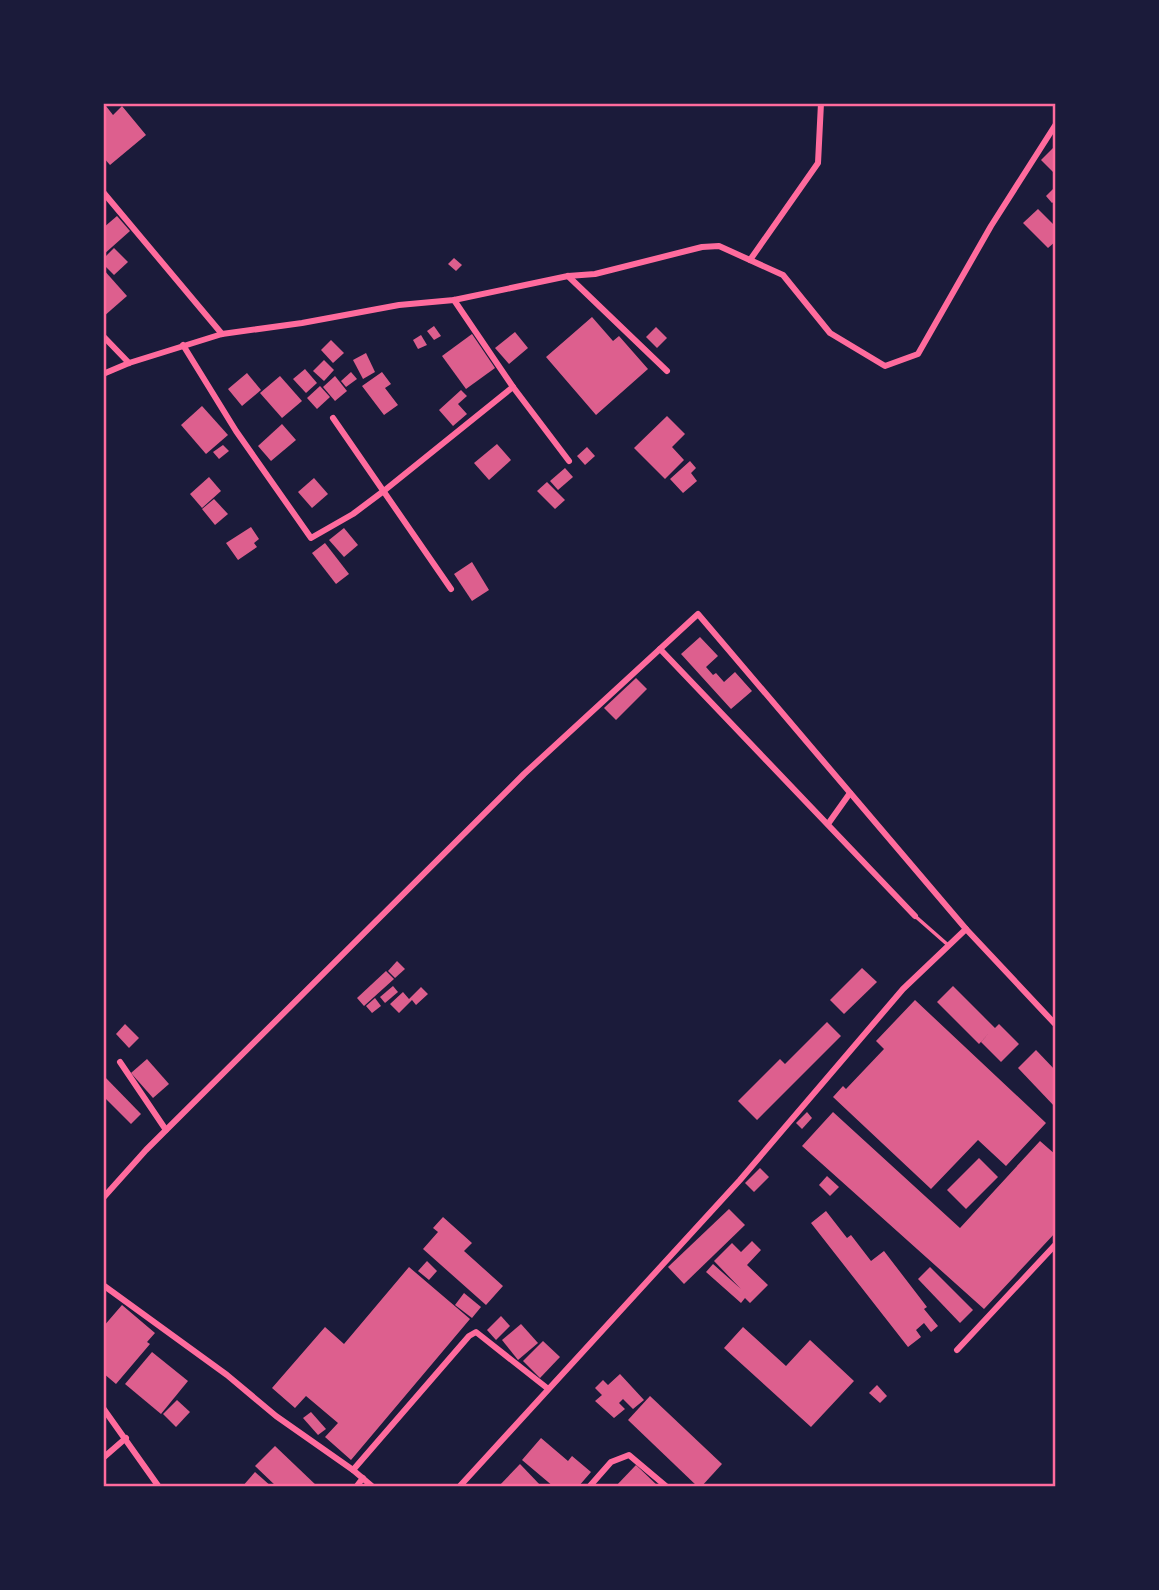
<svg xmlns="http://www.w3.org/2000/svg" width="1159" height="1590" font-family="'DejaVu Sans',sans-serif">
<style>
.building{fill:#dd5f8e}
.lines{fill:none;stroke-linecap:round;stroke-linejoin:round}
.service{stroke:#ff6b9d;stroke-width:3.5}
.minor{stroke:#ff6b9d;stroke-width:6}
.neatline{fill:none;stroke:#ff6b9d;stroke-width:2.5}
</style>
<rect width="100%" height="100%" fill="#1b1b3a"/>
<g class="building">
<path d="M103,103H110L106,106L113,115L122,106L146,135L110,165L103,157Z"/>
<path d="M1056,145V175L1041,160Z"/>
<path d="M1054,188L1056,200L1052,203L1046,196Z"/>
<path d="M1038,209L1056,227V241L1048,248L1023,223Z"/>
<path d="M117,216L130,231L103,255V228Z"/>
<path d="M114,248L128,262L114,275L103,264V259Z"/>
<path d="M454,258L462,265L456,271L448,264Z"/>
<path d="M103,269L127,296L103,317Z"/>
<path d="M592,317L613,341L619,336L648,369L596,415L546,357Z"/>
<path d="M434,326L441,336L434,340L427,331Z"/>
<path d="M656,327L667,338L657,348L646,337Z"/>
<path d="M515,332L528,348L509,364L495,348Z"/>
<path d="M472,334L495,368L466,389L442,356Z"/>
<path d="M421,335L427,345L418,349L413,340Z"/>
<path d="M331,340L344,353L333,363L321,350Z"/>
<path d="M366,353L375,372L363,379L353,360Z"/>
<path d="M324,360L334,370L324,381L313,371Z"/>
<path d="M305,369L317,383L306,393L293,379Z"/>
<path d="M351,372L357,379L346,387L341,381Z"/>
<path d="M382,372L391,384L385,388L398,405L384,415L362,386Z"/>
<path d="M247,373L261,390L242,406L228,389Z"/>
<path d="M280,376L302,401L282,418L260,393Z"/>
<path d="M335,376L347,391L335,401L323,387Z"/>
<path d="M320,386L330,397L317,409L307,398Z"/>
<path d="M461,390L467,396L458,404L467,414L453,426L439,410Z"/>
<path d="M202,406L228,435L206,454L181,425Z"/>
<path d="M667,416L685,434L672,447L684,460L665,479L634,448Z"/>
<path d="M282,424L296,440L271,461L258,446Z"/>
<path d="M497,444L511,460L489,480L474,463Z"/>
<path d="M223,445L229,451L219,459L213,452Z"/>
<path d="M587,447L595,456L585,465L577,456Z"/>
<path d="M690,461L696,468L691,473L697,481L683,493L670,479Z"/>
<path d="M565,468L573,477L558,490L550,481Z"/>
<path d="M209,477L221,491L202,508L190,494Z"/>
<path d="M314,478L328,494L312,508L298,492Z"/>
<path d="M547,482L565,500L555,509L537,491Z"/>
<path d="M214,499L228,514L215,525L202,509Z"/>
<path d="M251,527L259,539L254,543L257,547L238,560L226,543Z"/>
<path d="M344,528L358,545L344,557L329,540Z"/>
<path d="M325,543L349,574L336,584L312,553Z"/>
<path d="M472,562L489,590L472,601L454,574Z"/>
<path d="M700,637L718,656L706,667L713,675L716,673L724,682L735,672L752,691L731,709L681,654Z"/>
<path d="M636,678L647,689L616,720L604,708Z"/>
<path d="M397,961L405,969L395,978L388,971Z"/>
<path d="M862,968L877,982L844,1014L830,1000Z"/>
<path d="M386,971L394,979L364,1006L357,998Z"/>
<path d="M393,986L398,992L385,1003L380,997Z"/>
<path d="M953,986L995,1028L999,1024L1019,1044L1001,1062L981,1042L991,1031L979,1044L937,1002Z"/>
<path d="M421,987L428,994L416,1005L412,1000L399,1013L390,1004L403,992L409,999Z"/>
<path d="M375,998L381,1006L372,1013L366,1006Z"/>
<path d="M915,1000L1046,1123L1006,1166L978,1140L931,1189L833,1097L843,1086L846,1089L884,1049L876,1041Z"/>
<path d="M827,1022L841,1036L757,1120L738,1101L780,1059L785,1064Z"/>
<path d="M125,1024L139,1038L129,1048L116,1034Z"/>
<path d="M1036,1050L1056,1071V1108L1018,1068Z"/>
<path d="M147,1059L169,1084L153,1098L131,1073Z"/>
<path d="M103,1075L141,1114L131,1124L103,1096Z"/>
<path d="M807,1112L812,1118L802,1129L796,1123Z"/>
<path d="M833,1112L960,1228L1040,1141L1056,1155V1232L984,1309L802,1146Z"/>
<path d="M979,1158L998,1177L966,1209L947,1190Z"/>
<path d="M760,1168L769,1177L754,1192L745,1183Z"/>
<path d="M827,1176L839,1187L830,1196L819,1185Z"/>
<path d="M729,1209L745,1225L684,1284L668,1267Z"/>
<path d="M826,1211L847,1238L851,1235L871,1261L884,1251L927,1307L924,1309L938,1326L931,1332L924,1323L916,1330L921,1337L908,1347L811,1223Z"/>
<path d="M443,1217L472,1243L464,1251L503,1286L486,1305L423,1249L438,1232L433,1228Z"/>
<path d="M752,1241L761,1250L747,1265L768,1285L750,1303L745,1298L741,1303L706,1272L713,1264L741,1289L714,1261L732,1243L741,1252Z"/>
<path d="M427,1261L437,1271L429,1280L418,1271Z"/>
<path d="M409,1267L470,1319L351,1460L325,1437L338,1423L306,1396L295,1408L272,1388L325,1327L344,1344Z"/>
<path d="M930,1267L973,1310L960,1323L918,1279Z"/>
<path d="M464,1293L481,1307L472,1318L455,1305Z"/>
<path d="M122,1305L155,1333L147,1342L150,1344L116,1384L103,1373V1327Z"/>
<path d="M501,1316L510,1326L496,1340L487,1330Z"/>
<path d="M521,1324L538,1343L518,1360L502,1340Z"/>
<path d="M743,1327L786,1366L810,1340L854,1381L811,1427L724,1348Z"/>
<path d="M543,1341L560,1357L540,1378L523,1361Z"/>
<path d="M152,1352L188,1381L161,1414L125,1384Z"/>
<path d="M620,1374L644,1400L633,1409L623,1399L619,1403L625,1409L614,1418L595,1401L602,1395L595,1388L603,1380L608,1385Z"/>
<path d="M877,1385L887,1396L880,1403L869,1393Z"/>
<path d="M650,1396L722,1464L701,1487H698L628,1420Z"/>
<path d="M177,1400L190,1412L176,1427L163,1414Z"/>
<path d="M311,1412L326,1429L318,1435L303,1418Z"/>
<path d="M541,1438L568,1461L572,1456L591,1472L578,1487H554L522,1460Z"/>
<path d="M275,1446L318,1487H277L255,1466Z"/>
<path d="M520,1464L542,1487H498Z"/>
<path d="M636,1465L659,1487H615Z"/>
<path d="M255,1472L272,1487H242Z"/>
</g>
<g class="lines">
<path class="service" d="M915,916L948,945"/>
<g class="minor">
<path d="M103,192L222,334"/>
<path d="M750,260L818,163L821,103"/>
<path d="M568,276L667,371"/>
<path d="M454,300L513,387L569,461"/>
<path d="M103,336L129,363"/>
<path d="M183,345L236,431L311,538L353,514L385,490L513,387"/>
<path d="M103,374L129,363L222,334L302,323L399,305L454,300L568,276L595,274L702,247L719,246L783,275L830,333L885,366L918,354L991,226L1056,124"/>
<path d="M333,418L451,589"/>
<path d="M660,649L915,916"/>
<path d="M828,824L850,793"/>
<path d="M120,1062L166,1130"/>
<path d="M103,1198L146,1150L524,774L698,614L966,929"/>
<path d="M103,1285L227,1375L276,1416L353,1470L373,1487"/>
<path d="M957,1350L1056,1244"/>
<path d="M103,1408L159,1487"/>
<path d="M103,1458L126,1438"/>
<path d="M353,1470L469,1336L476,1332L547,1388"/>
<path d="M356,1487L363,1478"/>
<path d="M459,1487L740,1180L903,989L966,929L1056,1025"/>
<path d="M589,1487L611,1462L629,1455L667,1487"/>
</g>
</g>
<rect width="1159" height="1590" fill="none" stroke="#1b1b3a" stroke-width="210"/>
<rect x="105" y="105" width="949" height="1380" class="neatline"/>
</svg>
